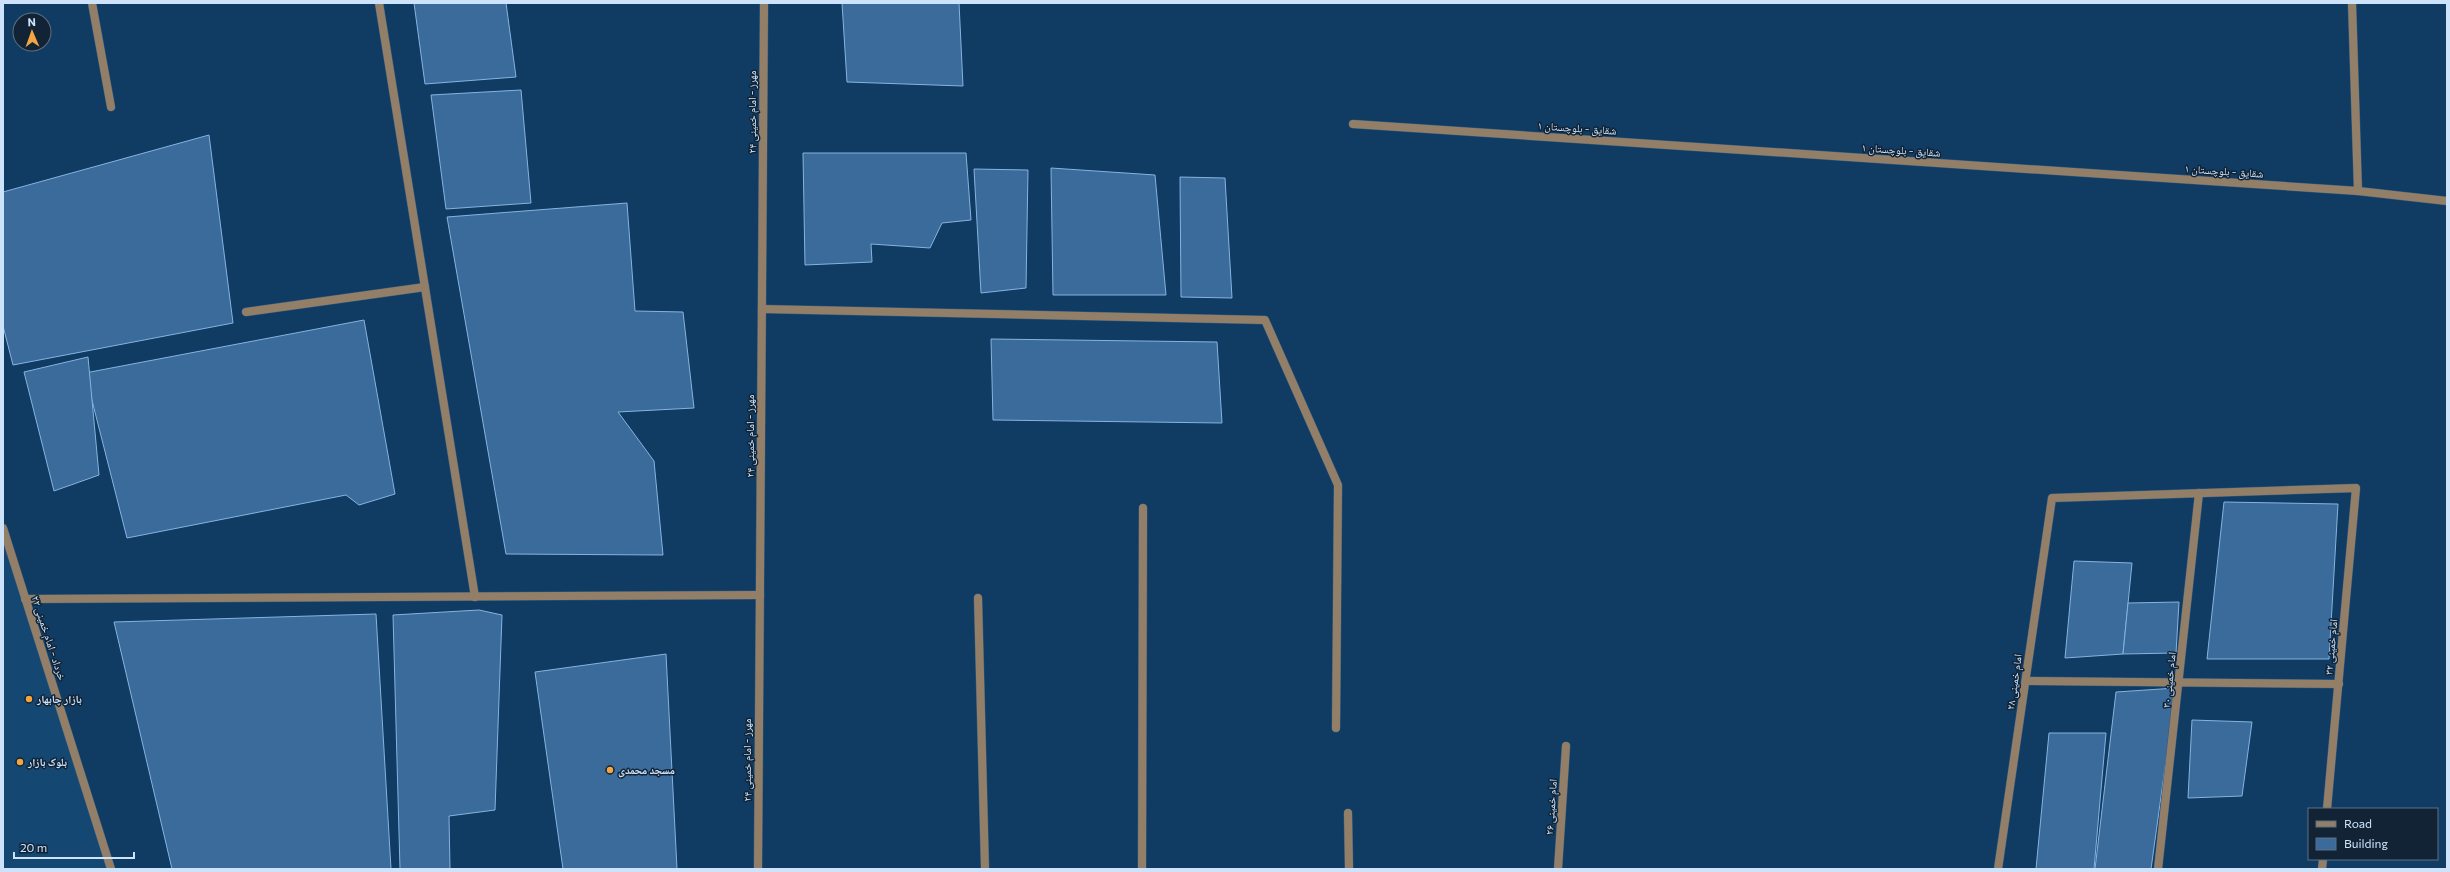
<svg xmlns="http://www.w3.org/2000/svg" width="2450" height="872" font-family="Commissioner,'Noto Naskh Arabic',sans-serif">
<style>
.built{fill:#154773}
.building{fill:#3b6b9a;stroke:#86b3e1}
.lines{fill:none;stroke-linecap:round;stroke-linejoin:round}
.service-casing{stroke:#325a7e;stroke-width:9}
.minor-casing{stroke:#325a7e;stroke-width:9}
.service{stroke:#937f68;stroke-width:8}
.minor{stroke:#937f68;stroke-width:8}
.poi-dot{fill:#f2a541;stroke:#112334;stroke-width:1.5}
.labels{text-anchor:middle;stroke-width:3;stroke-linejoin:round;paint-order:stroke}
.street-label{font-size:11px;fill:#cce3fb;stroke:#112334}
.poi-label{font-size:11px;font-weight:bold;fill:#cce3fb;stroke:#112334;text-anchor:start}
</style>
<rect width="100%" height="100%" fill="#103c63"/>
<path class="built" d="M3,528L109,869H3Z"/>
<g class="building">
<path d="M414,3H506L516,77L425,84Z"/>
<path d="M842,3H959L963,86L847,82Z"/>
<path d="M521,90L531,203L446,209L431,95Z"/>
<path d="M209,135L233,323L13,365L3,326V192Z"/>
<path d="M803,153H966L971,220L942,223L930,248L871,244L872,262L805,265Z"/>
<path d="M1051,168L1155,175L1166,295H1053Z"/>
<path d="M974,169L1028,170L1026,288L981,293Z"/>
<path d="M1180,177L1225,178L1232,298L1181,297Z"/>
<path d="M627,203L635,311L683,312L694,408L618,412L654,461L663,555L506,554L447,217Z"/>
<path d="M364,320L395,494L359,505L346,495L127,538L85,373Z"/>
<path d="M991,339L1217,342L1222,423L993,420Z"/>
<path d="M88,357L99,475L54,491L24,372Z"/>
<path d="M2224,502L2338,504L2329,659H2207Z"/>
<path d="M2074,561L2132,563L2123,654L2065,658Z"/>
<path d="M2179,602L2176,653L2123,654L2128,603Z"/>
<path d="M479,610L502,615L495,810L449,816L450,869H400L393,615Z"/>
<path d="M376,614L391,869H172L114,622Z"/>
<path d="M666,654L677,869H563L535,672Z"/>
<path d="M2176,688L2151,869H2095L2116,692Z"/>
<path d="M2192,720L2252,722L2242,796L2188,798Z"/>
<path d="M2049,733H2106L2094,869H2036Z"/>
</g>
<g class="lines">
<g class="service-casing">
<g id="service">
<path d="M92,3L111,107"/>
<path d="M246,312L425,287"/>
</g>
</g>
<g class="minor-casing">
<g id="minor">
<path d="M379,3L475,597"/>
<path d="M2352,3L2358,191"/>
<path d="M1353,124L2358,191L2447,201"/>
<path d="M762,309L1265,320L1338,485L1336,728"/>
<path d="M3,528L111,869"/>
<path d="M978,598L985,869"/>
<path d="M25,599L760,595"/>
<path d="M2026,681L2339,684"/>
<path d="M1348,813L1349,869"/>
<path d="M758,869L764,3"/>
<path d="M1142,869L1143,508"/>
<path d="M1558,869L1566,746"/>
<path d="M1998,869L2052,498L2356,488L2327,809"/>
<path d="M2158,869L2199,493"/>
<path d="M2322,869L2323,859"/>
</g>
</g>
<use href="#service" class="service"/>
<use href="#minor" class="minor"/>
</g>
<g class="poi-dot">
<circle cx="29" cy="699" r="4"/>
<circle cx="20" cy="762" r="4"/>
<circle cx="610" cy="770" r="4"/>
</g>
<g class="labels">
<g class="street-label">
<text transform="translate(752 112) rotate(-90)" y="4">مهرز - امام خمینی ۲۴</text>
<text transform="translate(1577 128) rotate(4)" y="4">شقایق - بلوچستان ۱</text>
<text transform="translate(1901 150) rotate(4)" y="4">شقایق - بلوچستان ۱</text>
<text transform="translate(2224 171) rotate(4)" y="4">شقایق - بلوچستان ۱</text>
<text transform="translate(750 436) rotate(-90)" y="4">مهرز - امام خمینی ۲۴</text>
<text transform="translate(49 638) rotate(72)" y="4">خرداد - امام خمینی ۲۲</text>
<text transform="translate(2331 647) rotate(-85)" y="4">امام خمینی ۳۲</text>
<text transform="translate(2169 680) rotate(-84)" y="4">امام خمینی ۳۰</text>
<text transform="translate(2014 682) rotate(-82)" y="4">امام خمینی ۲۸</text>
<text transform="translate(747 760) rotate(-90)" y="4">مهرز - امام خمینی ۲۴</text>
<text transform="translate(1551 807) rotate(-86)" y="4">امام خمینی ۲۶</text>
</g>
<g class="poi-label">
<text x="37" y="703">بازار چابهار</text>
<text x="28" y="766">بلوک بازار</text>
<text x="618" y="774">مسجد محمدی</text>
</g>
</g>
<rect width="2450" height="872" fill="none" stroke="#cce3fb" stroke-width="8"/>
<rect x="2308" y="808" width="130" height="52" fill="#112334" stroke="#5c7084"/>
<rect x="2316" y="821" width="20" height="6" fill="#937f68" stroke="#5c7084"/>
<text x="2344" y="828" font-size="12" fill="#cce3fb">Road</text>
<rect x="2316" y="838" width="20" height="12" fill="#3b6b9a" stroke="#5c7084"/>
<text x="2344" y="848" font-size="12" fill="#cce3fb">Building</text>
<g transform="translate(32 32) rotate(358)"><circle r="19" fill="#112334" stroke="#5c7084"/>
<path d="M0-3L7 15L0 10L-7 15Z" fill="#f2a541"/>
<text y="-6" font-size="11" font-weight="bold" text-anchor="middle" fill="#cce3fb">N</text>
</g>
<path d="M14 852v6h120v-6" fill="none" stroke="#cce3fb" stroke-width="2"/>
<text x="20" y="852" font-size="12" fill="#cce3fb" stroke="#112334" stroke-width="3" paint-order="stroke">20 m</text>
</svg>
